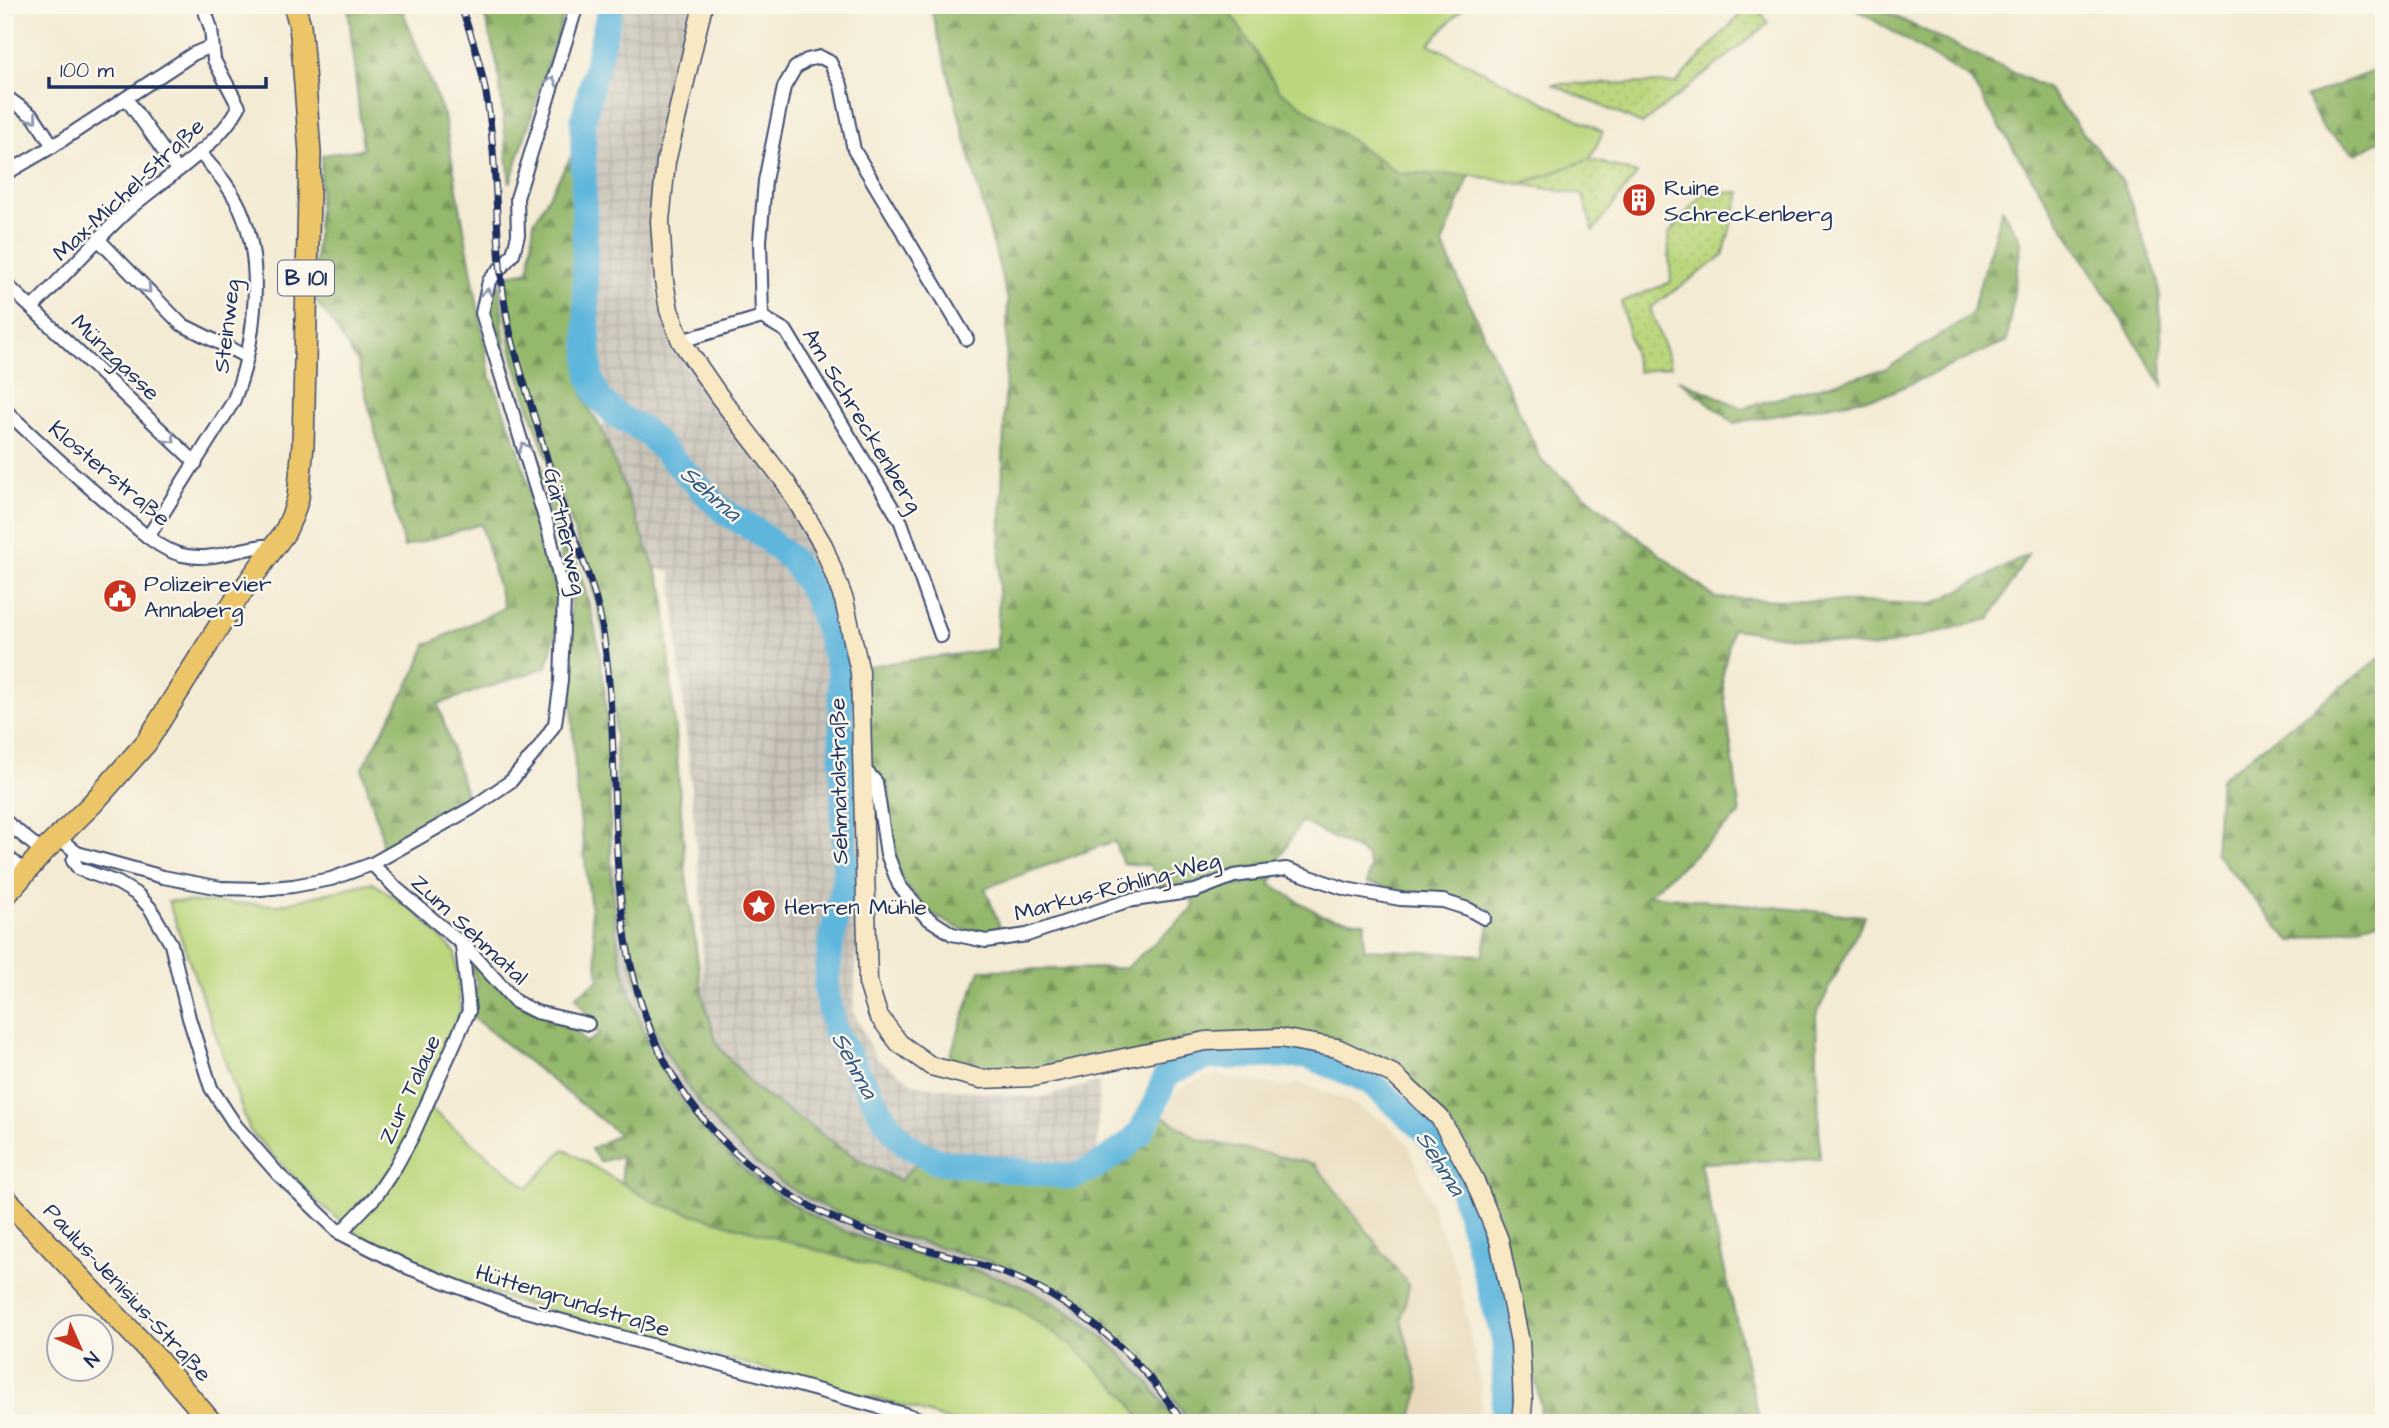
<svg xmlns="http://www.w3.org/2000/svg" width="2389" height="1428" font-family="'Architects Daughter',sans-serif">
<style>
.built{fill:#e8d9ba}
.industrial{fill:url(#industrial-grid)}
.railway{fill:#c9c3b8}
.grass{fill:url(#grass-dots);stroke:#6b836e;stroke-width:2}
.forest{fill:url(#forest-firs);stroke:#587465;stroke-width:2}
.garden{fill:#bbd77d;stroke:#6b836e;stroke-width:2}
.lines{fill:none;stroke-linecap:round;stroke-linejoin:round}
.river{stroke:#5fb6dc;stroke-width:26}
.street-casing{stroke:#3c4b70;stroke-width:16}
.secondary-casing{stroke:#3c4b70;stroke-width:21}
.primary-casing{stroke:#3c4b70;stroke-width:24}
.street{stroke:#fff;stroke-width:12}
.secondary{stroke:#f8e8c3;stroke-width:18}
.primary{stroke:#edc569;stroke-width:21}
.rail-casing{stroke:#1b2f5e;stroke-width:7}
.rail{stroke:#fbf7ec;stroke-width:4.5;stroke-dasharray:13;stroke-linecap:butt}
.oneway{stroke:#8d97ae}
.labels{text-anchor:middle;stroke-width:5;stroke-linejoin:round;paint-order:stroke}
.shield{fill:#fbf7ec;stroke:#5e6b89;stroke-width:2}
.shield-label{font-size:21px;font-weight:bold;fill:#1b2f5e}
.poi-label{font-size:23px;fill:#1b2f5e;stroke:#fbf7ec;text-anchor:start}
.street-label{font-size:23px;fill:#1b2f5e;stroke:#fbf7ec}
.water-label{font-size:24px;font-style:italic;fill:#2f5884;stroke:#fbf7ec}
</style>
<defs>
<pattern id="industrial-grid" width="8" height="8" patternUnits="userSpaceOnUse" patternTransform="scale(1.75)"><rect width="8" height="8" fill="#c9c3b8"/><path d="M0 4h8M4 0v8" fill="none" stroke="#aca8a1"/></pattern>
<pattern id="grass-dots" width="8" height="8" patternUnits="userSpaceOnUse" patternTransform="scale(1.75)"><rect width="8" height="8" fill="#bbd77d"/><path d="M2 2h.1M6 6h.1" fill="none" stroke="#a0b96e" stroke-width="1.8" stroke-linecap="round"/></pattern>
<pattern id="forest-firs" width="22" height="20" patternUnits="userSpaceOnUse" patternTransform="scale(1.75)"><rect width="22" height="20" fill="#94b86c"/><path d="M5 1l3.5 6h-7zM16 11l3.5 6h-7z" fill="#78965c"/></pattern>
</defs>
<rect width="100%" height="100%" fill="#fbf7ec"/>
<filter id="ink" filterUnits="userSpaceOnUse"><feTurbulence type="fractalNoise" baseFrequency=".0143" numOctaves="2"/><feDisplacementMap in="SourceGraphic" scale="14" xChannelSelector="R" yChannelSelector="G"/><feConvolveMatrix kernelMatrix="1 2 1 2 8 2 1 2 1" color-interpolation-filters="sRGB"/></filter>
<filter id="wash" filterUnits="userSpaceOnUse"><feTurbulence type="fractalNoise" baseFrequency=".00686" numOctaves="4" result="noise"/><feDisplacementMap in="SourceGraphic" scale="28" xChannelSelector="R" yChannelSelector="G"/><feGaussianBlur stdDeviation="1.57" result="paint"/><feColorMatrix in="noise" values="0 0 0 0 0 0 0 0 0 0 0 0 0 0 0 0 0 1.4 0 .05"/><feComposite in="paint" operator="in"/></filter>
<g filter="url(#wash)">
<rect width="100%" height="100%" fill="#f4ebd4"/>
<path class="built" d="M1214,1075L1289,1087L1299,1083L1344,1099L1385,1122L1408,1144L1458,1275L1480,1384L1481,1423H1410L1420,1389L1401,1320L1409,1286L1315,1164L1198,1139L1166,1117L1176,1093L1192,1082Z"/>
<path class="industrial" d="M622,5H692L655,191L652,252L658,298L663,316L807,529L834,590L849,645L861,803L854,1013L875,1057L916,1085L1038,1098L1099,1082L1097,1166L1072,1177H1057L925,1153L900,1181L859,1160L755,1088L718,1046L703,998L701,894L671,571L631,567L593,513L602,430L611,397L597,376L592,316V129Z"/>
<path class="railway" d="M613,865L622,866L628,945L660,1040L674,1065L705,1111L745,1153L786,1185L826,1209L869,1226L1013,1270L1061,1294L1084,1309L1128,1346L1149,1367L1190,1423H1178L1141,1374L1100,1336L1078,1318L1032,1292L1008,1281L864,1239L841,1229L778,1195L737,1163L696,1120L664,1072L650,1047L633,1004L618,949Z"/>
<g class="grass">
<path d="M1749,5H1754L1769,23L1642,124L1552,84L1676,83Z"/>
<path d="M1590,159L1637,174L1593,231L1583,195L1521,184Z"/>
<path d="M1740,192L1723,256L1650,308L1671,366L1638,372L1621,302L1671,282L1668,235L1702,194Z"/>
</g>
<g class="forest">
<path d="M348,5H390L403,12L444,116L490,375L518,448L559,600L558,622L547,667L438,704L467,798L382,848L381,834L362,769L417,669L426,645L504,608L481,524L404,547L358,363L330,319L313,299L322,155L363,149Z"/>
<path d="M482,5H567L510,183L498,67Z"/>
<path d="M930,5H1226L1279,90L1399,173L1470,175L1442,244L1542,461L1715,598L1933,604L2028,555L1990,619L1875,648L1732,629L1722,678L1740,814L1648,895L1865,916L1816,1015L1820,1159L1700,1163L1760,1423H1538L1541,1405L1500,1222L1470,1150L1442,1114L1395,1066L1286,1031L1021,1071H980L948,1061L980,970L1126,968L1193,909L1192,898L1237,880L1274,878L1270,884L1323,916L1365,922L1364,949L1483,955L1492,910L1367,883L1370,867L1366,855L1301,821L1277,863L1188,884L1158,887L1150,866L1123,863L1114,841L985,888L1002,932L961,929L932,915L902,881L883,812L881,782L870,765L867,666L997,649L1008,300Z"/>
<path d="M1849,5H1871L2048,89L2123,182L2159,281L2163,386L1970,79Z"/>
<path d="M2376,70L2384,81V138L2356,154L2324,130L2306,97Z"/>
<path d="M592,129L578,234L584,314L581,368L585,401L602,430L664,591L686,875L703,998L718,1046L755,1088L859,1160L900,1181L925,1153L1057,1177C1086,1178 1122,1156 1140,1134C1145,1127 1149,1117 1153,1109L1198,1139L1315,1164L1409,1286L1401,1320L1420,1389L1410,1423H1190C1148,1357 1088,1302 1015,1271C974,1254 931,1246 889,1233C853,1222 821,1207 789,1187C710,1136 640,1036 628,942C619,875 619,805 615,737C614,715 614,693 611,671C608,654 604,638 600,621C581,532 540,450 515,363C507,336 506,305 502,276L529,271L534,222L578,145Z"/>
<path d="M2002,209L2021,242L2007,341L1885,395L1734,423L1678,379L1742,408L1886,369L1971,315Z"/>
<path d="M499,282C502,308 502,336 508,362C529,450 572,531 593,619C618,726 603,838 618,946C619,958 624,970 627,982C651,1068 704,1147 781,1197C807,1214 836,1229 866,1239C912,1255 960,1264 1006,1280C1077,1306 1137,1361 1178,1423H1144L1124,1394L1016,1308L655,1203L622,1183L621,1156L600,1162L591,1149L619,1134L471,1016L477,984L471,967L477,964L496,985L574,1026L585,1043L599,1035L576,996L599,980L575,772L572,707L567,677L571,595L534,455L486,304Z"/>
<path d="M2384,655V920L2291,942L2215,853L2220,779Z"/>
</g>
<g class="garden">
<path d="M1226,5H1466L1429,44L1603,132L1590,159L1521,184L1470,175L1399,173L1279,90Z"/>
<path d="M372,882L418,914L455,952L461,1014L423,1103L528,1188L564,1149L655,1203L1016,1308L1072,1346L1124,1394L1144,1423H956L914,1409L520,1303L407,1262L356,1233L321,1205L250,1131L168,901L279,905Z"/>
</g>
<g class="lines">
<path class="river" d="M611,5L583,121L585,280L590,377L598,397L616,415L645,431L723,511L757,531L793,561L816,597L840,670L845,877L831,943L826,987L835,1032L886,1121L905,1144L936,1161L1072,1177L1097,1166L1123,1149L1140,1133L1153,1109L1165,1078L1174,1070L1209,1057L1307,1055L1369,1081L1427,1132L1462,1188L1506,1346L1503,1423"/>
</g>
</g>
<g filter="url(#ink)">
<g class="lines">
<g class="street-casing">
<g id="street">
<path d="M5,96L34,117L53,146"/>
<path d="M126,98L177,170"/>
<path d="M5,174L53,146L193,54L212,46"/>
<path d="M99,240L181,324L247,357"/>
<path d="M5,283L196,463"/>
<path d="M33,307C65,275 95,241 128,210C163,179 217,148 239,107L214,60L211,29L203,5"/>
<path d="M762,317L786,331L901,522L941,636"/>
<path d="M681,341L762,317L760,241L765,181L784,87L795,68L807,60L820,57L830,62L841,85L854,150L967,339"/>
<path d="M5,410C44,447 83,483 124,517C140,531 161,550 182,555C217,563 243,544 276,546"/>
<path d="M148,537L233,402C254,350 264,272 244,218C235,192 217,172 199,152"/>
<path d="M864,769L876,782L887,854L899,885L926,917L952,934L986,941L1027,935L1127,901L1195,891L1234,876L1286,869L1346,889L1400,899L1443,901L1468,909L1484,918"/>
<path d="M5,821L43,852"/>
<path d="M58,837L77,853L163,877L221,888L261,889L293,886L331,879L372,864L472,808L511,781L538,749L555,724L561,681L564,597L548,528L482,313L489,281L513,254L518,235L517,198L577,5"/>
<path d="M77,853L73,861L79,869L118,883L138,895L150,908L171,944L189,1018L211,1088L236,1126L278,1174L340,1233L409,1268L508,1306L908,1415L931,1423"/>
<path d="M5,855L26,872"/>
<path d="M372,864L396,888L469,950L516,1002L536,1012L588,1024"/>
<path d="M340,1233L376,1196L396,1166L412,1137L469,1011L462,945"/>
</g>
</g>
<g class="secondary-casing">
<path id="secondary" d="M703,5L666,162L660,221L664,281L669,310L681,341L719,396L786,483L823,545L844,600L860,672L868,983L878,1015L899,1043L931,1066L981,1079L1033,1077L1206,1041L1280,1038L1337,1048L1393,1074L1440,1118L1474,1179L1499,1240L1520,1342L1523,1401L1521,1423"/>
</g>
<g class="primary-casing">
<g id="primary">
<path d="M5,896L43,852L92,804L146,743L235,601L285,532L293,514L298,498L303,445L310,153L303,57L300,25L294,5"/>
<path d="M5,1198L156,1358L212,1423"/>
</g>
</g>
<use href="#street" class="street"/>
<use href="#secondary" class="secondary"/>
<use href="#primary" class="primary"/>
<g class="rail-casing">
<path id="rail" d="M460,5C473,38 483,71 488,106C500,181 493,257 510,331C518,365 529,398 539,432C547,457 553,482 563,507C579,551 598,592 604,639C626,790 594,956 681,1089C730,1163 805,1214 889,1239C930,1252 974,1260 1014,1277C1084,1307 1142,1359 1183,1423"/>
</g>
<use href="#rail" class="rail"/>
</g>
<defs><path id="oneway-chevron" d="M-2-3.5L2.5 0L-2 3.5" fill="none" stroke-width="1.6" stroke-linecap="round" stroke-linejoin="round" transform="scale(1.75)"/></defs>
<g class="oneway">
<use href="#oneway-chevron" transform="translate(552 81) rotate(-73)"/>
<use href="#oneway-chevron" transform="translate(33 118) rotate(50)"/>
<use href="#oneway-chevron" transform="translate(147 289) rotate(46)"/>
<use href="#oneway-chevron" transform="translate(487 293) rotate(-78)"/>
<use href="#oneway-chevron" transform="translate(171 439) rotate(44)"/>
<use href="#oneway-chevron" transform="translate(524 447) rotate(-108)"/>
</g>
</g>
<defs>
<g id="building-disc" transform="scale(1.75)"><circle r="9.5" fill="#c8321e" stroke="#fbf7ec"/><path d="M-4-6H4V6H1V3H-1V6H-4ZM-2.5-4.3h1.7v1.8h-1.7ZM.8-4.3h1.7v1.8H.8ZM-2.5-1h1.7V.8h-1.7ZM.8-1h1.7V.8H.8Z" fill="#fff"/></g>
<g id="civic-disc" transform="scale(1.75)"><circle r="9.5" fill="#c8321e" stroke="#fbf7ec"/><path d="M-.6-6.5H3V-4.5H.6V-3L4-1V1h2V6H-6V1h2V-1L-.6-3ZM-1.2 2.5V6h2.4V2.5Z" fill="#fff"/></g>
<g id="sight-disc" transform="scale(1.75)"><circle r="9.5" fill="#c8321e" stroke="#fbf7ec"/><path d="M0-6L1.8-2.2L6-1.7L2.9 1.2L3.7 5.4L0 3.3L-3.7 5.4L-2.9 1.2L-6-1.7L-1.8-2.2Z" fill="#fff"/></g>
</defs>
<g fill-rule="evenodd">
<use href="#building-disc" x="1639" y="200"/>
<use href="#civic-disc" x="120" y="596"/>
<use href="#sight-disc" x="759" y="906"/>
</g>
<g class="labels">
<rect class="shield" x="278" y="260.5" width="56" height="35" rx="5"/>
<g class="shield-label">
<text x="306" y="285">B 101</text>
</g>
<g class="poi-label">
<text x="1664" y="195">Ruine<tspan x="1664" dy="26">Schreckenberg</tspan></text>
<text x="144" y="591">Polizeirevier<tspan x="144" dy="26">Annaberg</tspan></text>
<text x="784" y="914">Herren Mühle</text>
</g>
<g class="street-label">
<text transform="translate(128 189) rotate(-43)" y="8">Max-Michel-Straße</text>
<text transform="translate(226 326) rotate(-83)" y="8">Steinweg</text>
<text transform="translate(116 357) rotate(44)" y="8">Münzgasse</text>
<text transform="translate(863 420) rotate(59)" y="8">Am Schreckenberg</text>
<text transform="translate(110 473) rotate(40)" y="8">Klosterstraße</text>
<text transform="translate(566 531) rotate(77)" y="8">Gärtnerweg</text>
<text transform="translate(838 781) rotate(-91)" y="8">Sehmatalstraße</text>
<text transform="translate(1117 886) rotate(-15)" y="8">Markus-Röhling-Weg</text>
<text transform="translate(470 929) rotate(43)" y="8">Zum Sehmatal</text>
<text transform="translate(409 1089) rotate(-65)" y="8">Zur Talaue</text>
<text transform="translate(128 1292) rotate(47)" y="8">Paulus-Jenisius-Straße</text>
<text transform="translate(573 1300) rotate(17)" y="8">Hüttengrundstraße</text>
</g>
<g class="water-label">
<text transform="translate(711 493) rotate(41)" y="8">Sehma</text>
<text transform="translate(855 1065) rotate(62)" y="8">Sehma</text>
<text transform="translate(1441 1163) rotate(58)" y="8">Sehma</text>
</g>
</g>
<rect width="2389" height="1428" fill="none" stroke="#fbf7ec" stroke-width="28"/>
<g transform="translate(80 1348) rotate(135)"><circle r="33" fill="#fbf7ec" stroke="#a1a7b3" stroke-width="2"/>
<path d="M0-5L12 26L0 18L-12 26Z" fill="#c8321e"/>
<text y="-10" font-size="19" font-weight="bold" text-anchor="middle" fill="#1b2f5e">N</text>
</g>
<path d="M49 77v10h217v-10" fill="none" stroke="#1b2f5e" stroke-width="3.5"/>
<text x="60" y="77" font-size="21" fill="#1b2f5e" stroke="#fbf7ec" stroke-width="5" paint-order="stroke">100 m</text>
</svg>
